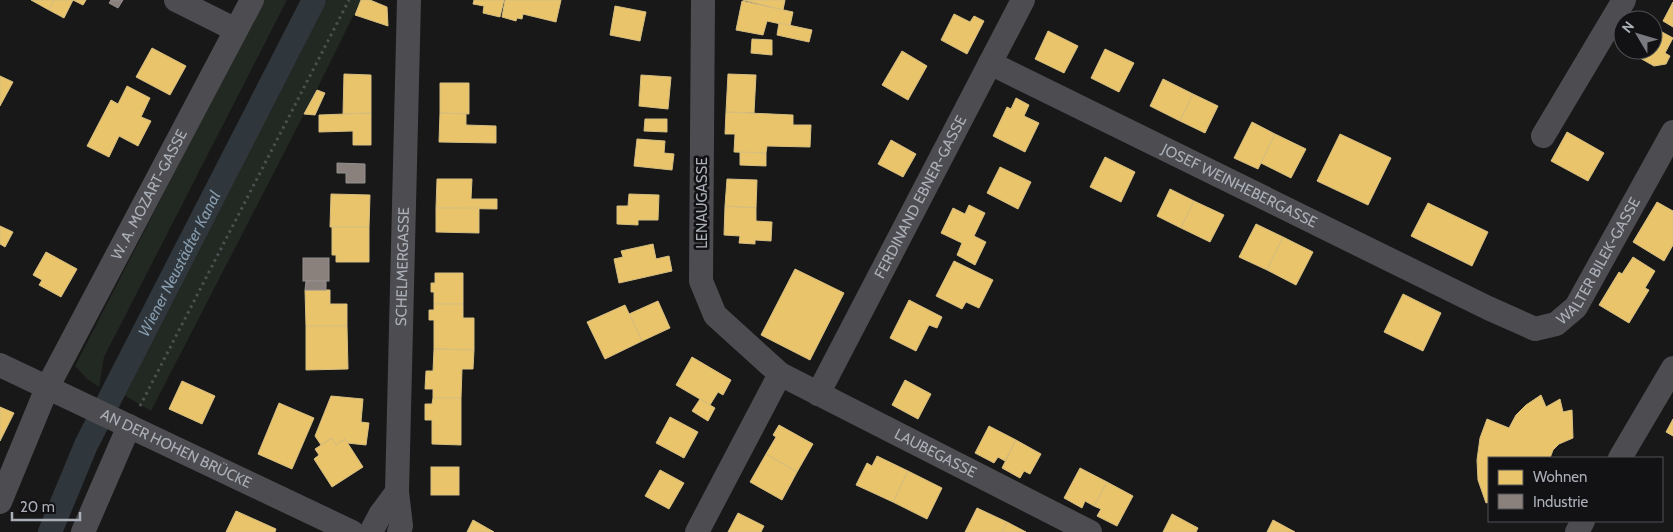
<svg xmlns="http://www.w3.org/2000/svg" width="1673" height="532" font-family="Cabin,sans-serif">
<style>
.green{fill:#222822}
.homes{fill:#e9c46a;stroke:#d6be81}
.industry{fill:#8a817c;stroke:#948f8e}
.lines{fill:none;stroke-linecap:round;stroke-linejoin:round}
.canal{stroke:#30373c;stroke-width:24}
.path{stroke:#4e4f51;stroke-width:3;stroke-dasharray:2.5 4;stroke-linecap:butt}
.minor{stroke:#4d4d51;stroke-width:24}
.labels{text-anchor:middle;stroke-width:5;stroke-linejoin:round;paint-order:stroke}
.street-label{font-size:15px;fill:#abafb7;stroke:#121214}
.water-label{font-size:16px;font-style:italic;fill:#869bae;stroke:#121214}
</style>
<rect width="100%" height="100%" fill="#181818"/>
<g class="green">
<path d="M263,0H287L104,357L99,387L87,379L75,366Z"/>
<path d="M327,0H361L317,89L151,411L124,395Z"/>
</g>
<g class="homes">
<path d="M31,0H54L49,10Z"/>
<path d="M54,0H73L64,18L49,10Z"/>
<path d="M73,0H86L83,5Z"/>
<path d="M361,0H370L387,7L388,26L355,15Z"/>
<path d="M474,0H504L500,17L483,13L484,6L473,4Z"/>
<path d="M505,0H561L556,22L523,14L522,19L517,18L516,21L502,17Z"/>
<path d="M743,0H785L783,10Z"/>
<path d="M742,1L793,12L790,26L767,21L763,35L736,30Z"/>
<path d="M1673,2V27L1663,21Z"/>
<path d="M615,6L646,12L640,41L610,35Z"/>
<path d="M954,14L970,22L974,16L984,21L967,54L941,40Z"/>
<path d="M779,23L812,30L809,42L777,35Z"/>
<path d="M1653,27L1673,38L1665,53L1670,56L1666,64L1654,66L1626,50H1653Z"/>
<path d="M1048,31L1078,46L1064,73L1035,59Z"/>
<path d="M752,39L772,40V55L751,53Z"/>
<path d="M152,48L186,66L170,95L136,77Z"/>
<path d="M1105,49L1134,63L1119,92L1091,78Z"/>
<path d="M902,51L927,66L908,100L882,85Z"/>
<path d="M344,74L371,75V113L343,114Z"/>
<path d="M728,74L756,75L754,113L726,112Z"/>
<path d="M641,75L671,77L668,109L639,106Z"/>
<path d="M0,76L13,82L0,106Z"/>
<path d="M1163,79L1193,94L1180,121L1150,106Z"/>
<path d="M440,83H469V114L440,113Z"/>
<path d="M127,86L150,98L141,117L151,121L138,146L119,136L109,157L87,146L111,100L118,104Z"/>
<path d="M317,90L325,93L315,115L304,114Z"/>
<path d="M1193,94L1218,106L1205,133L1180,121Z"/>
<path d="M1016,98L1029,105L1024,116L1039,123L1025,152L993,136L1007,107L1011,109Z"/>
<path d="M726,112L793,115V125H811L810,147L767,146L766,153L734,152L735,134H725Z"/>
<path d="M371,113V145H353V131L319,132V115Z"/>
<path d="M440,113L466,114V125L496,126V143L439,142Z"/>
<path d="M645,119H667V132L644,131Z"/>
<path d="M1252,122L1275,134L1258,169L1234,158Z"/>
<path d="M1567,132L1604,153L1588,181L1551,161Z"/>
<path d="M1275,134L1306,149L1291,178L1261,163Z"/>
<path d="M1340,134L1391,158L1368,205L1317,181Z"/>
<path d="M637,139L665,141L664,153L674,154L672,170L634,166Z"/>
<path d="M891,140L916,154L903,177L878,164Z"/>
<path d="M740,152L766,153V166L740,165Z"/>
<path d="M1105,157L1135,172L1121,202L1090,187Z"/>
<path d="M1000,167L1031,182L1018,209L987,193Z"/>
<path d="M437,179H472L471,199H497V209L436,208Z"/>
<path d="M727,179L757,180L756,208L725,206Z"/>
<path d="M1170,189L1194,201L1181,228L1157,216Z"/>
<path d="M331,194L370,195L369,227H330Z"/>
<path d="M629,194L659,195L658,220H638V225L617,224V206H628Z"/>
<path d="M1194,201L1224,215L1210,242L1181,228Z"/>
<path d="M1657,202L1673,211V245L1664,261L1633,242Z"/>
<path d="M1428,203L1488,232L1472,266L1411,236Z"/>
<path d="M969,205L985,213L974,236L986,242L975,265L957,255L962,243L941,233L953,208L965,214Z"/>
<path d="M725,206L756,208V221L772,222L771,241L755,240V244L739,243L740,236L724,235Z"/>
<path d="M436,208H479V233L436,232Z"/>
<path d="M1256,224L1283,237L1267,270L1239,257Z"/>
<path d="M0,226L13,232L5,247L0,244Z"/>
<path d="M332,227H369V262H336V255H332Z"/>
<path d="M1283,237L1313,252L1296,285L1267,270Z"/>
<path d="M653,244L656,259L669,256L672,271L619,283L614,259L623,257L621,251Z"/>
<path d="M46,252L77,269L61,297L39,285L42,280L33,275Z"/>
<path d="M1633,257L1655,271L1645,288L1649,290L1629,323L1599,305L1619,272L1622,274Z"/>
<path d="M954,261L993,280L979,308L966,302L962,309L936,296Z"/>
<path d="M795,269L844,293L810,360L761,335Z"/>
<path d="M435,273H463V304H434V292H431V283H435Z"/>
<path d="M305,290H330V304H347V326H306Z"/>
<path d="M1403,294L1441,313L1423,351L1384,332Z"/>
<path d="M909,300L942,317L937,328L929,325L916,351L890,338Z"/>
<path d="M658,301L670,328L642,341L629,314Z"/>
<path d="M434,304H463V318H474V350L434,349V320H429V310H434Z"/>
<path d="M625,305L642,341L605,359L587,322Z"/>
<path d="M306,326H347L348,369L306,370Z"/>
<path d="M434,349L474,350L473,369H462L461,398H433V389H425L426,371H433Z"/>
<path d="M692,357L731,380L723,395L718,392L710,405L676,385Z"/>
<path d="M905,380L931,394L918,419L892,405Z"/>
<path d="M182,381L215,396L202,424L169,409Z"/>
<path d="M1541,395L1546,407L1560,399L1563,412L1572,410L1573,438L1559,444L1553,450L1550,458H1489V502L1486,503L1478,480L1477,460L1480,438L1487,419L1509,428L1516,415L1526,405Z"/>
<path d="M331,396L363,399L361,422L369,423L366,445L347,443L345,439L336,445L332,438L321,445L315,436Z"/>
<path d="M433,398H461V445L432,444V420H425V404H432Z"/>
<path d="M700,399L715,408L708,421L692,411Z"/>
<path d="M279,403L314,418L292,469L258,454Z"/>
<path d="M0,407L14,413L0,441Z"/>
<path d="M670,417L698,432L684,458L656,443Z"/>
<path d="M1673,419V436L1666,432Z"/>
<path d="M779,425L813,444L797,472L766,454L776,437L773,435Z"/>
<path d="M989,426L1016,440L1005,461L998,457L994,463L975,453Z"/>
<path d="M332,438L336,445L345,439L363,467L332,487L314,459L319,455L315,449Z"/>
<path d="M1016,440L1041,454L1030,474L1024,471L1020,478L1002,468Z"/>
<path d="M766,454L797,472L782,500L750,482Z"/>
<path d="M877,456L908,471L893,502L856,485L867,463L872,466Z"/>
<rect x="431" y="467" width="28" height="28"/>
<path d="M1080,468L1107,482L1094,506L1085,501L1082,508L1064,498Z"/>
<path d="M660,470L684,483L669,509L645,496Z"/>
<path d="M908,471L942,488L927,519L893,502Z"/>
<path d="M1107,482L1133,496L1117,526L1097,516L1101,509L1094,506Z"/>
<path d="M977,508L1007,522L1002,532H965Z"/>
<path d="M236,511L276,529L275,532H226Z"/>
<path d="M738,513L764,526L761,532H728Z"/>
<path d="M1172,514L1198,528L1196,532H1163Z"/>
<path d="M473,520L494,532H467Z"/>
<path d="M1273,520L1295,532H1267Z"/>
<path d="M1007,522L1026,532H1002Z"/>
</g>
<g class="industry">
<path d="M111,0H123L118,8L109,3Z"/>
<path d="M337,163L365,164V183H346V173H337Z"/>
<rect x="303" y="258" width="26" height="23"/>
<path d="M306,281H326V290H305Z"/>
</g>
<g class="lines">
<path class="canal" id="s1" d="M50,532L86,445L314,0"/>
<path class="path" d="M140,406L349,0"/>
<g class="minor">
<path d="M176,0L236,30"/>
<path id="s2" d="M703,0L701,281L715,315L780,374L1090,532"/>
<path id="s3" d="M990,63L1488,308L1535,329L1556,324L1576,307L1673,132"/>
<path d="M1543,136L1624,0"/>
<path id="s4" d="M0,365L352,532"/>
<path id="s5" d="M818,394L1023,0"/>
<path d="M1620,458L1673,368"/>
<path id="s6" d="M0,502L47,388L252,0"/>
<path d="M83,532L129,426"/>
<path d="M371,532L380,515L397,492"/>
<path id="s7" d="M399,532L401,526L397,492L409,0"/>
<path d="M697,532L780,374"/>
<path d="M1577,532L1583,521"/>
</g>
</g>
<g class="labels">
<g class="street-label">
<text dy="5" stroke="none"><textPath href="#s3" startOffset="278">JOSEF WEINHEBERGASSE</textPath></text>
<text dy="5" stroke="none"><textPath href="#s6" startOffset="342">W. A. MOZART-GASSE</textPath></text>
<text dy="5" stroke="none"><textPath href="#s5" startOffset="222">FERDINAND EBNER-GASSE</textPath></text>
<text transform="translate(702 203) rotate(-90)" y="5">LENAUGASSE</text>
<text dy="5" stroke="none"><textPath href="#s3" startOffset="705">WALTER BILEK-GASSE</textPath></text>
<text dy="5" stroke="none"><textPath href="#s7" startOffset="266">SCHELMERGASSE</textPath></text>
<text dy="5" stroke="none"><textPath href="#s4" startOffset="195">AN DER HOHEN BRÜCKE</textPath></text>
<text dy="5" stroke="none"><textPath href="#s2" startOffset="580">LAUBEGASSE</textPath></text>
</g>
<g class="water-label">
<text dy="6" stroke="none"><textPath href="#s1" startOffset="298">Wiener Neustädter Kanal</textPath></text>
</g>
</g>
<rect x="1488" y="457" width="175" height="65" fill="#121214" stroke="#4f5155"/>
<rect x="1498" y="470" width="25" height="15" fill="#e9c46a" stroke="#4f5155"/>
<text x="1533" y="482" font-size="15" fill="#abafb7">Wohnen</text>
<rect x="1498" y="494" width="25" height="15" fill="#8a817c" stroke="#4f5155"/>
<text x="1533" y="507" font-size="15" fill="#abafb7">Industrie</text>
<g transform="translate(1638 35) rotate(308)"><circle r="24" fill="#121214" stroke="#4f5155"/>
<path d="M0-4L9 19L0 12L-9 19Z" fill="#787a7f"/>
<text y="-8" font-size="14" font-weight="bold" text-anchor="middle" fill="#abafb7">N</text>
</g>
<path d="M12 512v8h68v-8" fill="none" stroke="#abafb7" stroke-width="2.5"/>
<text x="20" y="512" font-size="15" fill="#abafb7" stroke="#121214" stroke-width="4" paint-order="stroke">20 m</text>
</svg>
